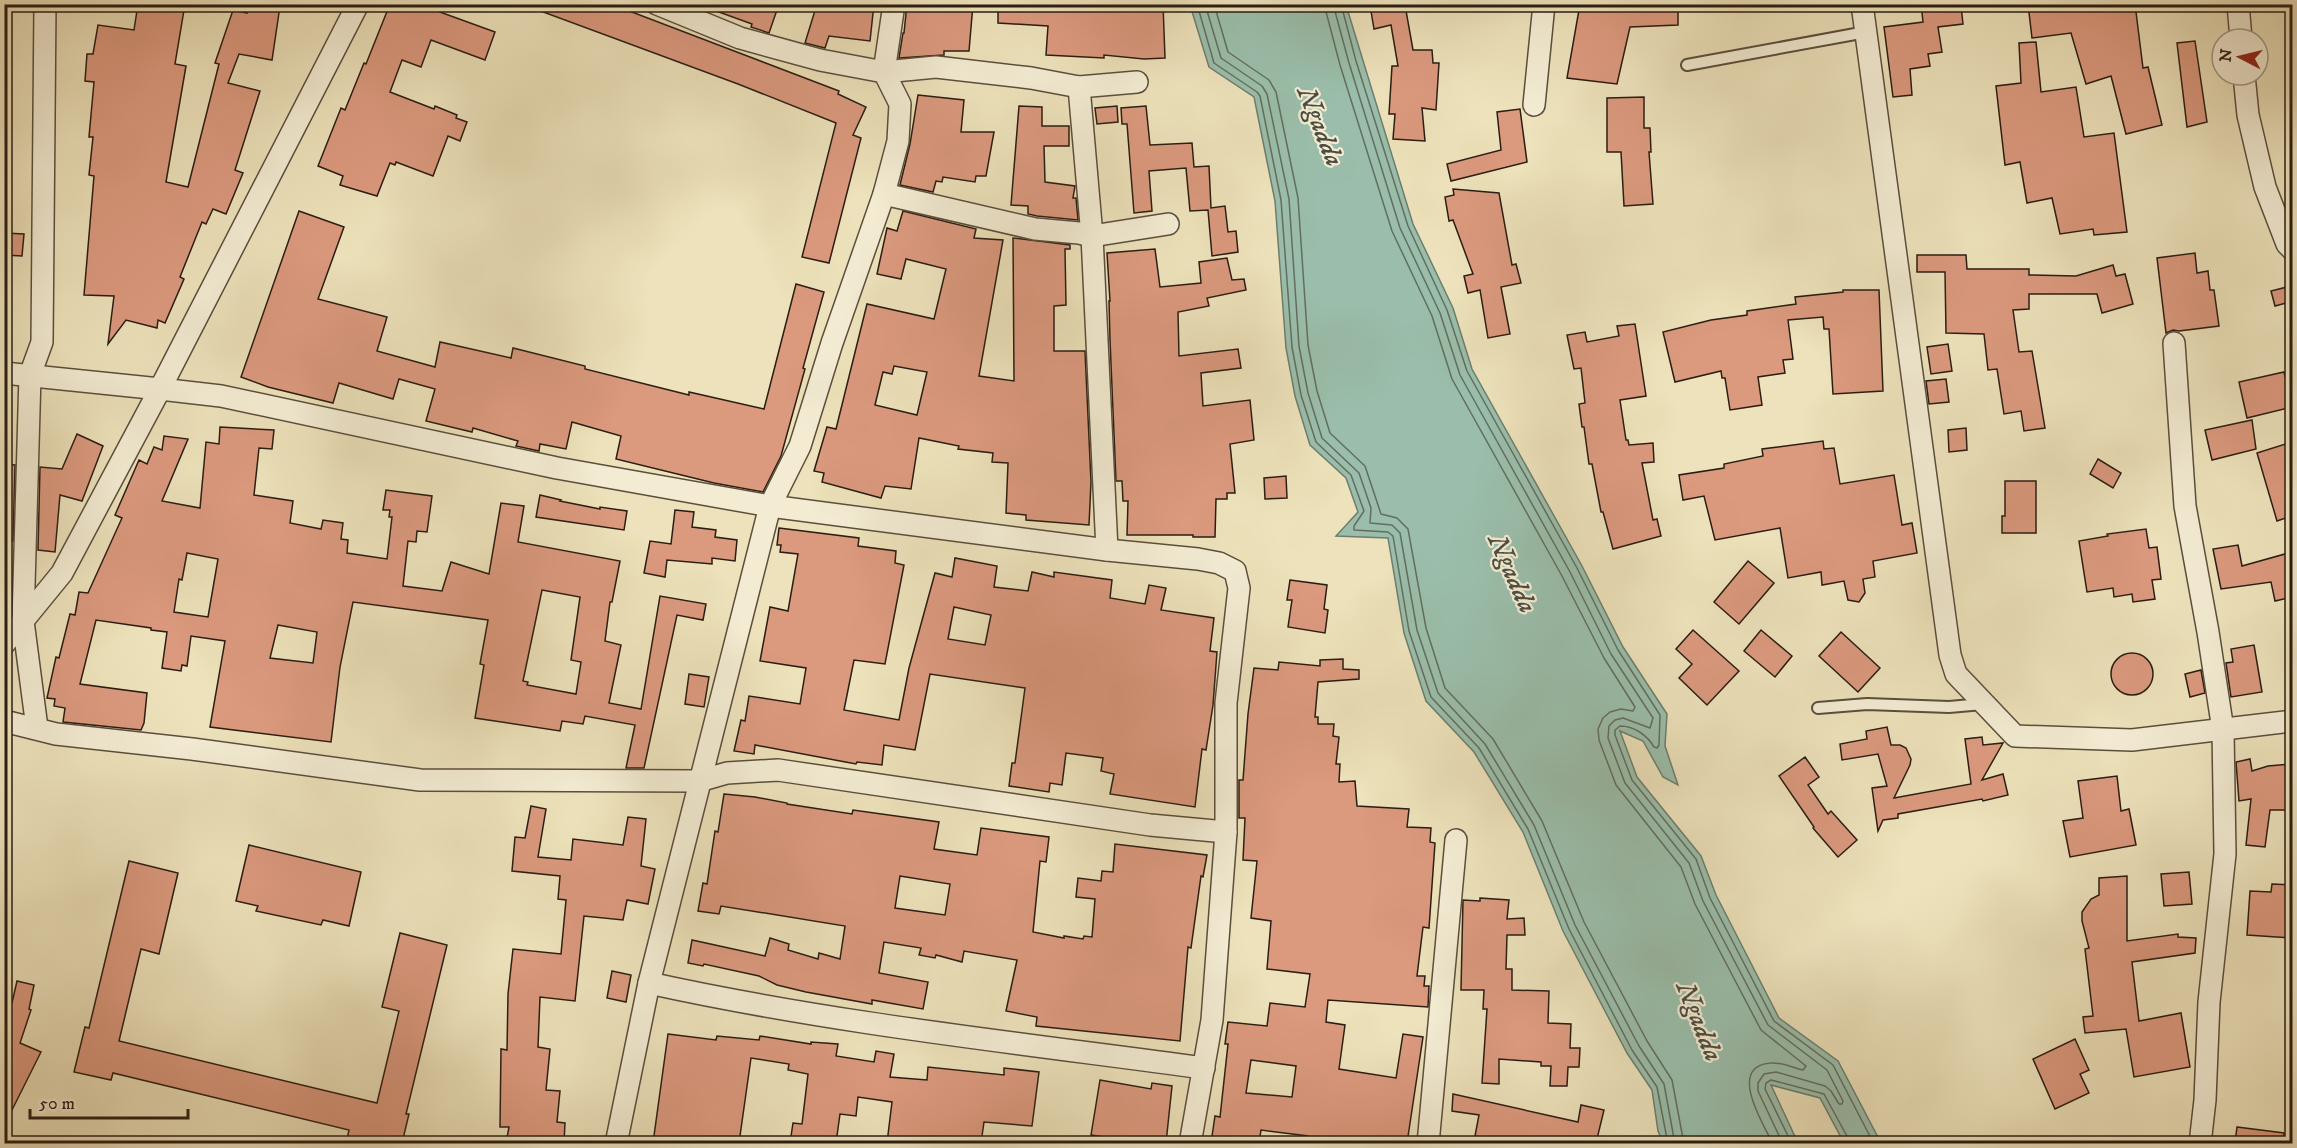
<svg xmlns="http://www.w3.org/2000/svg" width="2297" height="1148" font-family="'IM FELL DW Pica',serif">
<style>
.water{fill:#9abeab;stroke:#6d7e6e;stroke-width:1.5}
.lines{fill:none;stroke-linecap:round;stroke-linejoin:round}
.shore{stroke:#626e5f;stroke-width:1.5}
.building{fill:#db997e;stroke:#2a1d13;stroke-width:1.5;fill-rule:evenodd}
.service-casing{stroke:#5b4e3d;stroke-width:14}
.minor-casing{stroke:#5b4e3d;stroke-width:24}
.service{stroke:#f3ecd3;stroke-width:10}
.minor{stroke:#f3ecd3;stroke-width:21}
.labels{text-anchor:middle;stroke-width:4.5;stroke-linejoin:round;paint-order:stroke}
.water-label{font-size:27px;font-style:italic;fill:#4c4d41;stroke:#f3ecd3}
</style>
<rect width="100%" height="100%" fill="#ede2bb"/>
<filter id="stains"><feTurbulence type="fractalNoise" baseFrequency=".00333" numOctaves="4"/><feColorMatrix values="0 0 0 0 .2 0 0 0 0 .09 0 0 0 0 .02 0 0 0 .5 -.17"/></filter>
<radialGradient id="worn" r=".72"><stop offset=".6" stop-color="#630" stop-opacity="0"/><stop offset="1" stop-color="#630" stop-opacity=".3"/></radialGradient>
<path class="water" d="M1190,5H1346L1413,224L1453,308L1472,369L1582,566L1623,647L1667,714L1665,746L1678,785L1663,777L1643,741L1620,731L1637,777L1701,856L1716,895L1779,1018L1838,1061L1881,1143H1844L1820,1098L1771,1085L1798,1143H1663L1658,1131L1652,1090L1627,1053L1563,931L1523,832L1474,752L1426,701L1404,633L1388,538L1336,536L1358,512L1346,478L1310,445L1295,396L1286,348L1275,201L1254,97L1209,67Z"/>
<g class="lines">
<g class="shore">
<path d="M1197,4L1214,63L1257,92L1260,96L1281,200L1292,347L1301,395L1316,442L1351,475L1364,511L1354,526V530L1388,532L1393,536L1409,631L1431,697L1479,748L1528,829L1569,929L1632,1050L1657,1087L1668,1144"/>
<path d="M1205,4L1221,58L1262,86L1267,94L1289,199L1299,346L1308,393L1322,438L1359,473L1371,508L1370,523L1392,525L1400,533L1417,630L1438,693L1485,744L1534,825L1575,925L1639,1046L1664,1084L1675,1144"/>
<path d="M1214,4L1228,52L1269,80L1276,92L1298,198L1308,345L1317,391L1330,433L1365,466L1381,514L1397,518L1408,529L1426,628L1445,688L1493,739L1542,821L1584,922L1647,1041L1672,1080L1684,1144"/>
<path d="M1324,4L1340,65L1392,231L1432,316L1452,379L1562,576L1604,658L1635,707L1633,711L1621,709L1610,712L1603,718L1598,729L1599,740L1616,785L1681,867L1695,904L1761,1030L1806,1066L1803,1070C1793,1068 1782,1062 1771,1063C1726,1066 1764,1125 1773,1144"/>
<path d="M1333,4L1349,63L1400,228L1440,313L1460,375L1570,572L1611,654L1653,718L1650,728L1623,718L1615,720L1609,726L1608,738L1625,783L1689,863L1703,901L1768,1025L1827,1070L1843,1101L1842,1104H1839L1831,1091L1825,1086L1776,1072L1764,1074L1758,1083V1091L1783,1144"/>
<path d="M1341,4L1356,61L1408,226L1447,310L1467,371L1577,568L1618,650L1660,715L1659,745L1657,748L1654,747C1647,735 1634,726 1620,726L1615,730V735L1632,780L1696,859L1710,898L1774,1021L1833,1065L1874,1144"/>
<path d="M1792,1144L1765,1089L1766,1083L1771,1080L1824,1094L1848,1138L1849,1144"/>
</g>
</g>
<g class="building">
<path d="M138,4H185L175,64L186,66L166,182L188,187L219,64L215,63L233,10L247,13L248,4L280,6L272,60L239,54L228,83L260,91L235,170L243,173L226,214L213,209L206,224L202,222L180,277L184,279L165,323L158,320L157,328L126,320L108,344L114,296L84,295L94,176L89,175L93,137H89L94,82L85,81L87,54H93L98,25L134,30Z"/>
<path d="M390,4H418L495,32L485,60L431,40L421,67L402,60L390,92L434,109L435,106L457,115L456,118L467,122L460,141L448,136L433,176L396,162L395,165L390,163L377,196L340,185L343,176L318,166L341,108L345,110L364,63L366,64Z"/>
<path d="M527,4H611L839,91L838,94L866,107L853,135L861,138L829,263L802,257L836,123L738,84L527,6Z"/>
<path d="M705,4H779L769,33L751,27L752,24L705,7Z"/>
<path d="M817,4H874L870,41L829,36L825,48L805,43Z"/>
<path d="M907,4H973L969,51H944V55L899,58L903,33H904Z"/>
<path d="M998,4H1163L1165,58L1144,59L1104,55V58L1046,55L1048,26L998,23Z"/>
<path d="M1580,4H1678V25L1630,27L1617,84L1567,78Z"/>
<path d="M1921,4H1939L1940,8L1961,6L1963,24L1938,27L1942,52L1928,54L1930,66L1910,69L1912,95L1893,97L1884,27L1923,22Z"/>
<path d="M2028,4H2135L2143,68L2148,67L2162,125L2126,134L2111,76L2086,84L2071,33L2032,38Z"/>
<path d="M1405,5L1413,50H1432L1433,63H1439L1436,110L1422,108L1425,141L1393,139L1395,114H1389L1392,66H1398L1391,25L1374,29L1371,11Z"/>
<path d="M2195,41L2207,122L2187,127L2177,43Z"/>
<path d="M2036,42L2041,92L2076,87L2084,137L2114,133L2127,232L2094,235L2093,229L2060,234L2052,198L2027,203L2020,162L2005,165L1996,86L2021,83L2019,43Z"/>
<path d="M918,95L964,100L961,132H994L986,176H976L975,182L943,177L942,182L936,181L933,192L900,185L910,144Z"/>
<path d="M1644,97V128H1650L1651,152H1649L1653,204L1624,206L1621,152H1607V98Z"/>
<path d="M1019,106L1042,107V126H1069V146H1044L1045,182L1075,186L1073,198H1076L1078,220L1037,216L1028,214V206L1011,205Z"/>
<path d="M1117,106L1118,122L1097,124L1095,108Z"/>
<path d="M1146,106L1150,145L1192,143L1194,167L1209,166L1211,208L1225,206L1228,232L1236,231L1238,252L1212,256L1208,210L1190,211L1186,168L1149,171L1152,211L1134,213L1127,124H1122L1121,108Z"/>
<path d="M1520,109L1527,162L1451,181L1447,164L1501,150L1497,112Z"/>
<path d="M1453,189L1499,193L1512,265L1516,264L1521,283L1501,287L1510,334L1488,338L1480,290L1468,293L1464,276L1473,274L1453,220L1449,221L1445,197L1454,195Z"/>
<path d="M299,211L344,227L318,299L387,317L377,351L435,367L440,342L511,358L513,348L585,366V369L689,395V392L764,409L796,284L824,292L803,368L805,369L781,456L763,492L714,483L616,459L621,436L572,422L566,449L540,444L539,451L516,446L518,441L473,428L472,432L426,421L435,389L399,379L393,399L339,383L333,403L268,387L241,377Z"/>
<path d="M903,211L976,229L974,238L1003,240L979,376L1014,381L1013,238L1070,245V249H1065L1066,305L1054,306V351H1085L1091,482L1089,525L1026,520V515L1006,513L1008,463L992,462L993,453L958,449L959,446L919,438L911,489L885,486L881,498L822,482L824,473L814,471L827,427L836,429L867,304L934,319L946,269L906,259L901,279L877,274L887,228L897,231ZM894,366L927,372L917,415L875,405L883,372L892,374Z"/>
<path d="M4,233L24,234L22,256L4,255Z"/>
<path d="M1155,249L1160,287L1201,283L1199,262L1227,258L1232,280L1244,279L1246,290L1207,298L1209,306L1178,312L1179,356L1238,349L1241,368L1201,373L1203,406L1250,400L1254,440L1230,444L1235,493H1227V499H1216L1215,537H1193V535H1127L1128,501H1123L1122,481H1116L1110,340L1109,301H1110L1107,253Z"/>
<path d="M2195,253L2197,273L2208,271L2210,290H2214L2219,326L2179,331L2173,330L2166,333L2157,258Z"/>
<path d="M1917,255H1966L1967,269H2029V275L2076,276L2113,265L2116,276L2125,274L2133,304L2102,313L2097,294H2029V309L2013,310L2019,352L2032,351L2045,428L2024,431L2021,411L2004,414L1997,369L1988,370L1984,334L1946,333L1945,272H1917Z"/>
<path d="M2287,287L2290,302L2275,306L2271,291Z"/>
<path d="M1843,290H1879L1883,391L1833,394L1829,329H1824L1823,317L1788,320L1793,359L1783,360L1785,373L1758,377L1762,405L1730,410L1725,378H1722L1721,371L1675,382L1663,332L1711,320L1747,315V311L1796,304L1795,297L1843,292Z"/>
<path d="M1635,324L1646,396L1620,400L1626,440H1628L1629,445L1653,443L1654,462L1642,463L1653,520L1657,519L1661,536L1613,549L1603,512H1601L1592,464H1589L1584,427H1582L1579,404L1585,403L1581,368L1574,369L1567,335L1585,332L1587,342L1619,336L1617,326Z"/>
<path d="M1948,344L1952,371L1931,374L1927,347Z"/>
<path d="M2284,372L2292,407L2247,418L2239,382Z"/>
<path d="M1946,379L1949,402L1929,404L1926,381Z"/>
<path d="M2252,420L2256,449L2212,460L2205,430Z"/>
<path d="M220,427L274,430L272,449L259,448L254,495L293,501L290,523L321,529L323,520L343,523L341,539L348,540L347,553L387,559L392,517H389L390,510H383L386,490L432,496L427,532L417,531L416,542L408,541L403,586L442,591L451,562L489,574L501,503L524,506L518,542L620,561L612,602H610L605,641L621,645L609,703L641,709L660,596L706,604L703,620L677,615L644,768H626L635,725L585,716L583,724L562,721L560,731L475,718L484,665L480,664L488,620L353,602L340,667L331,742L210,727L225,641L191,636L187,666L182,665L181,671L162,668L167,632L151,630V628L96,620L80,684L147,693L144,723L141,730L63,722L65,708L54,706L55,699L47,698L56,657L59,658L70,614L75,615L79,592L88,593L122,518L115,515L139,460L147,464L154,447L162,450L164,436L188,439L162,501L200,508L206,442L219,444ZM187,553L218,559L208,617L174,612L179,579L182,580ZM542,590L580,597L571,660L581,662L576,694L527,685L528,682L523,681ZM278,625L317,632L313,663L270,658Z"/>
<path d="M1966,428L1967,450L1949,452L1948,430Z"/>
<path d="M77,434L103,446L82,501L60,495L55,552L38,550L40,467L62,469Z"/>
<path d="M1823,441L1824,449L1834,448L1840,484L1894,475L1902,525L1912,523L1917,553L1873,561L1875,577L1863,579L1865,593L1859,602L1848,600L1844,581L1822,585L1821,572L1788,578L1780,528L1715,540L1704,496L1683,500L1679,475L1724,468V464L1763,456L1762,449Z"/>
<path d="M2292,442V516L2277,521L2257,453Z"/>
<path d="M2098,459L2121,473L2113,488L2090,474Z"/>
<path d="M4,464L15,465L13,541H4Z"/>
<path d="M1286,476L1287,498L1265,499L1264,478Z"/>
<path d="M2005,481H2036V533H2002V516H2005Z"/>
<path d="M540,495L561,500L560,501L600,509V507L627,511L624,530L536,517Z"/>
<path d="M675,510L694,512L692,527L716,530L715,537L737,540L735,561L712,558V564L667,560L665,577L644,573L650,541L671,544Z"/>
<path d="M779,528L859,538L858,546L896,551L895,563L904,565L885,664L854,660L844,710L899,720L909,668L935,573L952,577L955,558L997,566L994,587L1028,591L1032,572L1054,577V572L1112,580L1110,598L1145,604L1149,585L1166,588L1161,610L1214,618L1210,651L1217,652L1213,705L1206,750L1202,749L1195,807L1110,794L1114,774L1101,771L1103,758L1066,753L1062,785L1050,783L1049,792L1009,786L1012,763H1015L1025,688L930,674L915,750L884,745L882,765L857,762L856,764L755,745L754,754L734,751L741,720L745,721L749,696L800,704L806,668L760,661L770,607L788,611L798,554L780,552L781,545H777ZM954,607L991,615L985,645L948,639Z"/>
<path d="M2146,529L2149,548L2157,547L2161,579L2152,580L2155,599L2133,602L2132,594L2114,597L2113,588L2087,592L2079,541L2108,536L2107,534Z"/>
<path d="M2238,545L2242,566L2292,552V597L2275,601L2271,582L2221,589L2213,549Z"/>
<path d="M1748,561L1774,583L1739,624L1714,602Z"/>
<path d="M1290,580L1327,585L1324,609L1328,610L1325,633L1288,627L1292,600H1287Z"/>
<path d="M1693,630L1739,671L1707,705L1679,678L1692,664L1676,649Z"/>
<path d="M1761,630L1792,656L1775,677L1744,651Z"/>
<path d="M1841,632L1880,668L1858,692L1819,656Z"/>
<path d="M2254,645L2262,692L2231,697L2226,663L2233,662L2231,649Z"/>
<circle cx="2132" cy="674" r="21"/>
<path d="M1343,659V669L1359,670V679L1318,682L1315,717H1318V724H1334L1333,736L1339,737L1336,764H1340L1339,782L1355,781L1357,806L1409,809L1407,827L1431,828L1430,842L1435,843L1429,928L1423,927L1417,976H1425L1424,986H1429L1428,1007L1328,1000L1326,1022L1345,1025L1339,1069L1396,1078L1403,1034L1423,1037L1407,1143H1307L1308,1136L1261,1130L1259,1143H1211L1215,1116L1220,1117L1228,1044H1225L1228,1022L1267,1026L1270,1003L1305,1007L1310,974L1267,969L1271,921L1251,918L1257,861L1243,860L1245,818H1239V780H1243L1248,714L1254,668L1278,670L1279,662L1320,666V660ZM1251,1060L1296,1066L1292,1097L1246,1093Z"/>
<path d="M2201,670L2205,693L2190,697L2185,674Z"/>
<path d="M689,674L709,677L704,707L685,704Z"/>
<path d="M1887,727L1891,745H1900L1906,748L1911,759L1910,765L1894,798L1971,784L1965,739L1982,737L1983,745L2003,743L1982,780L2003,774L2008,795L1983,801L1982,799L1898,814V818L1883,820L1878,831L1872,788L1887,786L1878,754L1842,760L1840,744L1867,739L1866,731Z"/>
<path d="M1805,757L1819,777L1808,785L1828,814L1831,811L1857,840L1838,857L1813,828L1814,827L1779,776Z"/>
<path d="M2250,759L2252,771L2268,766L2292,764L2291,810H2270L2265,847L2246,845L2251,799L2239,801L2236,762Z"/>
<path d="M2117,776L2121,811L2129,809L2136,845L2070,857L2063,821L2083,818L2078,781Z"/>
<path d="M724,794L755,797L787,803V804L852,814L853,810L939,822L934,849L977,855L981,828L1049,837L1046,862L1040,861L1033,932L1064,938V936L1083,939L1084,936L1092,937L1095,899L1076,897L1078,878L1101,881L1102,871L1113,872L1115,844L1207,855L1203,877L1201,876L1191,948L1188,947L1180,1041L1036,1026L1037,1017L1006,1011L1017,960L964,951L962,962L936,955L935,958L919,955L921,948L884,942L879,973L928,982L923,1009L872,1000V1004L806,992L777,985L759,976L704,964L703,966L688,963L692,940L765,956L770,938L789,944L788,950L818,959L819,953L840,959L845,926L721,906L719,914L698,911L703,883L707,884L715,831L718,832ZM900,876L950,884L945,915L895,908Z"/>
<path d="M531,806L546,809L538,857L571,860L573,839L623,845L628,817L646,819L641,866L655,869L648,904L627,900L623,920L584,916L575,1001L540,997L538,1047L550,1049L546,1090L560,1091L557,1122L565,1123L564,1143H506L509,1127H500L501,1049L507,1050L508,994L513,949L561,954L566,900L558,899L560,876L512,871L515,837L525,838Z"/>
<path d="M249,845L361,872L349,926L323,920L321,925L256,911L258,906L236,901Z"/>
<path d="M129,861L178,873L159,954L141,949L119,1041L377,1103L399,1011L382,1007L400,933L447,945L406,1114H409L402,1143H346L349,1130L113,1073L111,1080L74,1072L85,1027L89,1028Z"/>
<path d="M2189,872L2192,904L2164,906L2161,874Z"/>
<path d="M2127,876V941L2178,934V937L2196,938L2195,953L2132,962L2139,1021L2181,1013L2190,1067L2134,1077L2126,1029L2085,1033L2083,1017L2093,1016L2085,949L2089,948L2082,921V912L2091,899L2099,895V878Z"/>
<path d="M2272,884L2292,885V938L2247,935L2250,891L2271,892Z"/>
<path d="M1480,898L1509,900L1507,919L1524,918L1525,935H1507L1506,969H1512V990L1549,991L1548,1023L1571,1024L1570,1048H1580L1579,1067H1568L1567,1086H1550L1551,1066H1541V1062L1499,1059V1084L1482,1083L1487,1009H1483L1484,990H1461L1463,900L1480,901Z"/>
<path d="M612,971L631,975L626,1002L607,998Z"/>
<path d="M17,981L34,985L29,1009L31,1010L20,1043L41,1052L4,1126V1019L10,1003H12Z"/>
<path d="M668,1034L716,1040L717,1036L759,1040L760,1036L811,1044V1042L838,1044L836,1056L874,1062L876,1051L894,1054L890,1077L927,1080L928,1067L1004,1075V1068L1039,1072L1032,1126L984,1122L981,1143H887L892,1102L858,1097L856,1116L840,1114L836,1143L817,1141L816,1143H790L793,1123L802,1124L808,1074L788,1070L789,1064L751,1058L739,1143H653Z"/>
<path d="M2075,1039L2089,1070L2080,1074L2089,1093L2055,1109L2033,1059Z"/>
<path d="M1100,1080L1151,1089L1152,1083L1172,1086L1166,1143H1145L1091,1135Z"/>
<path d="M1453,1094L1578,1122L1581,1105L1604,1110L1596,1143L1562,1137L1561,1143H1508L1475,1136L1479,1115L1452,1111Z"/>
<path d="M2237,1127L2284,1133L2283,1143H2235Z"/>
</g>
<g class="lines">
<g class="service-casing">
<g id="service">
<path d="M1687,65L1866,32"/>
<path d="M1818,708L1867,704L1949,707L1983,704"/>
</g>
</g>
<g class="minor-casing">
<g id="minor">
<path d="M657,4L740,38L820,60L884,72L936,67L1031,78L1079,87L1137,82"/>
<path d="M1862,4L1950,655L1956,674L2015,736L2132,740L2292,721"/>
<path d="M2238,4L2241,39"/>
<path d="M2244,75L2248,115L2265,187L2287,244L2292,249"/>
<path d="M1079,87L1092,236L1107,550"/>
<path d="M1534,105L1544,4"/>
<path d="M884,194L1035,229L1079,233L1092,236L1168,224"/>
<path d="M2174,343L2185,506L2208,632L2223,730L2225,854L2209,1002L2205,1100L2200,1144"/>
<path d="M4,373L160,389L358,4"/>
<path d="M4,644L62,573L160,389L221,396L557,468L770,506L1107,550L1198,559L1219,563L1235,571L1239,588L1226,703V832L1212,1020L1190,1144"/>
<path d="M4,721L56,734L192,749L420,780L699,781L727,773L778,770L1150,825L1226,832"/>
<path d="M37,728L23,621L30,375L42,342L45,4"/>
<path d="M649,983C831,1023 1019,1043 1204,1068"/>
<path d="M616,1144L649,983L770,506L800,446L832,343L884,194L898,141L900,104L884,72L894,4"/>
<path d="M1428,1144L1456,840"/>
</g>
</g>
<use href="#service" class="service"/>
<use href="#minor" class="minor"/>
</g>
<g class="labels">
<g class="water-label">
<text transform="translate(1321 126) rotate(68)" y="9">Ngadda</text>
<text transform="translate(1513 573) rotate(66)" y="9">Ngadda</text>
<text transform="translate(1700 1021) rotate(68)" y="9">Ngadda</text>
</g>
</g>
<rect width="2297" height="1148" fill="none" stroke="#ede2bb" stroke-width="24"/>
<rect x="6" y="6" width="2285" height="1136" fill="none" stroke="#2a1d13" stroke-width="3"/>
<rect x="12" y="12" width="2273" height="1124" fill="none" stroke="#2a1d13" stroke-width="1.5"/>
<g transform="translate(2240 57) rotate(277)"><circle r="28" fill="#f3ecd3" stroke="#a39986" stroke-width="1.5"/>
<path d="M0-4.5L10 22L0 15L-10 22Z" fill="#8f2418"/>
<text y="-9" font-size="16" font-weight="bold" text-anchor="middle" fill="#2a1d13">N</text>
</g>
<path d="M30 1109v9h158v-9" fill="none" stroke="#2a1d13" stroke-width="3"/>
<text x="39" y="1109" font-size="18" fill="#2a1d13" stroke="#f3ecd3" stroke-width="4.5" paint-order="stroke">50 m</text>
<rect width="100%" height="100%" filter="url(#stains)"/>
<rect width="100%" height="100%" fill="url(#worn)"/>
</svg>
